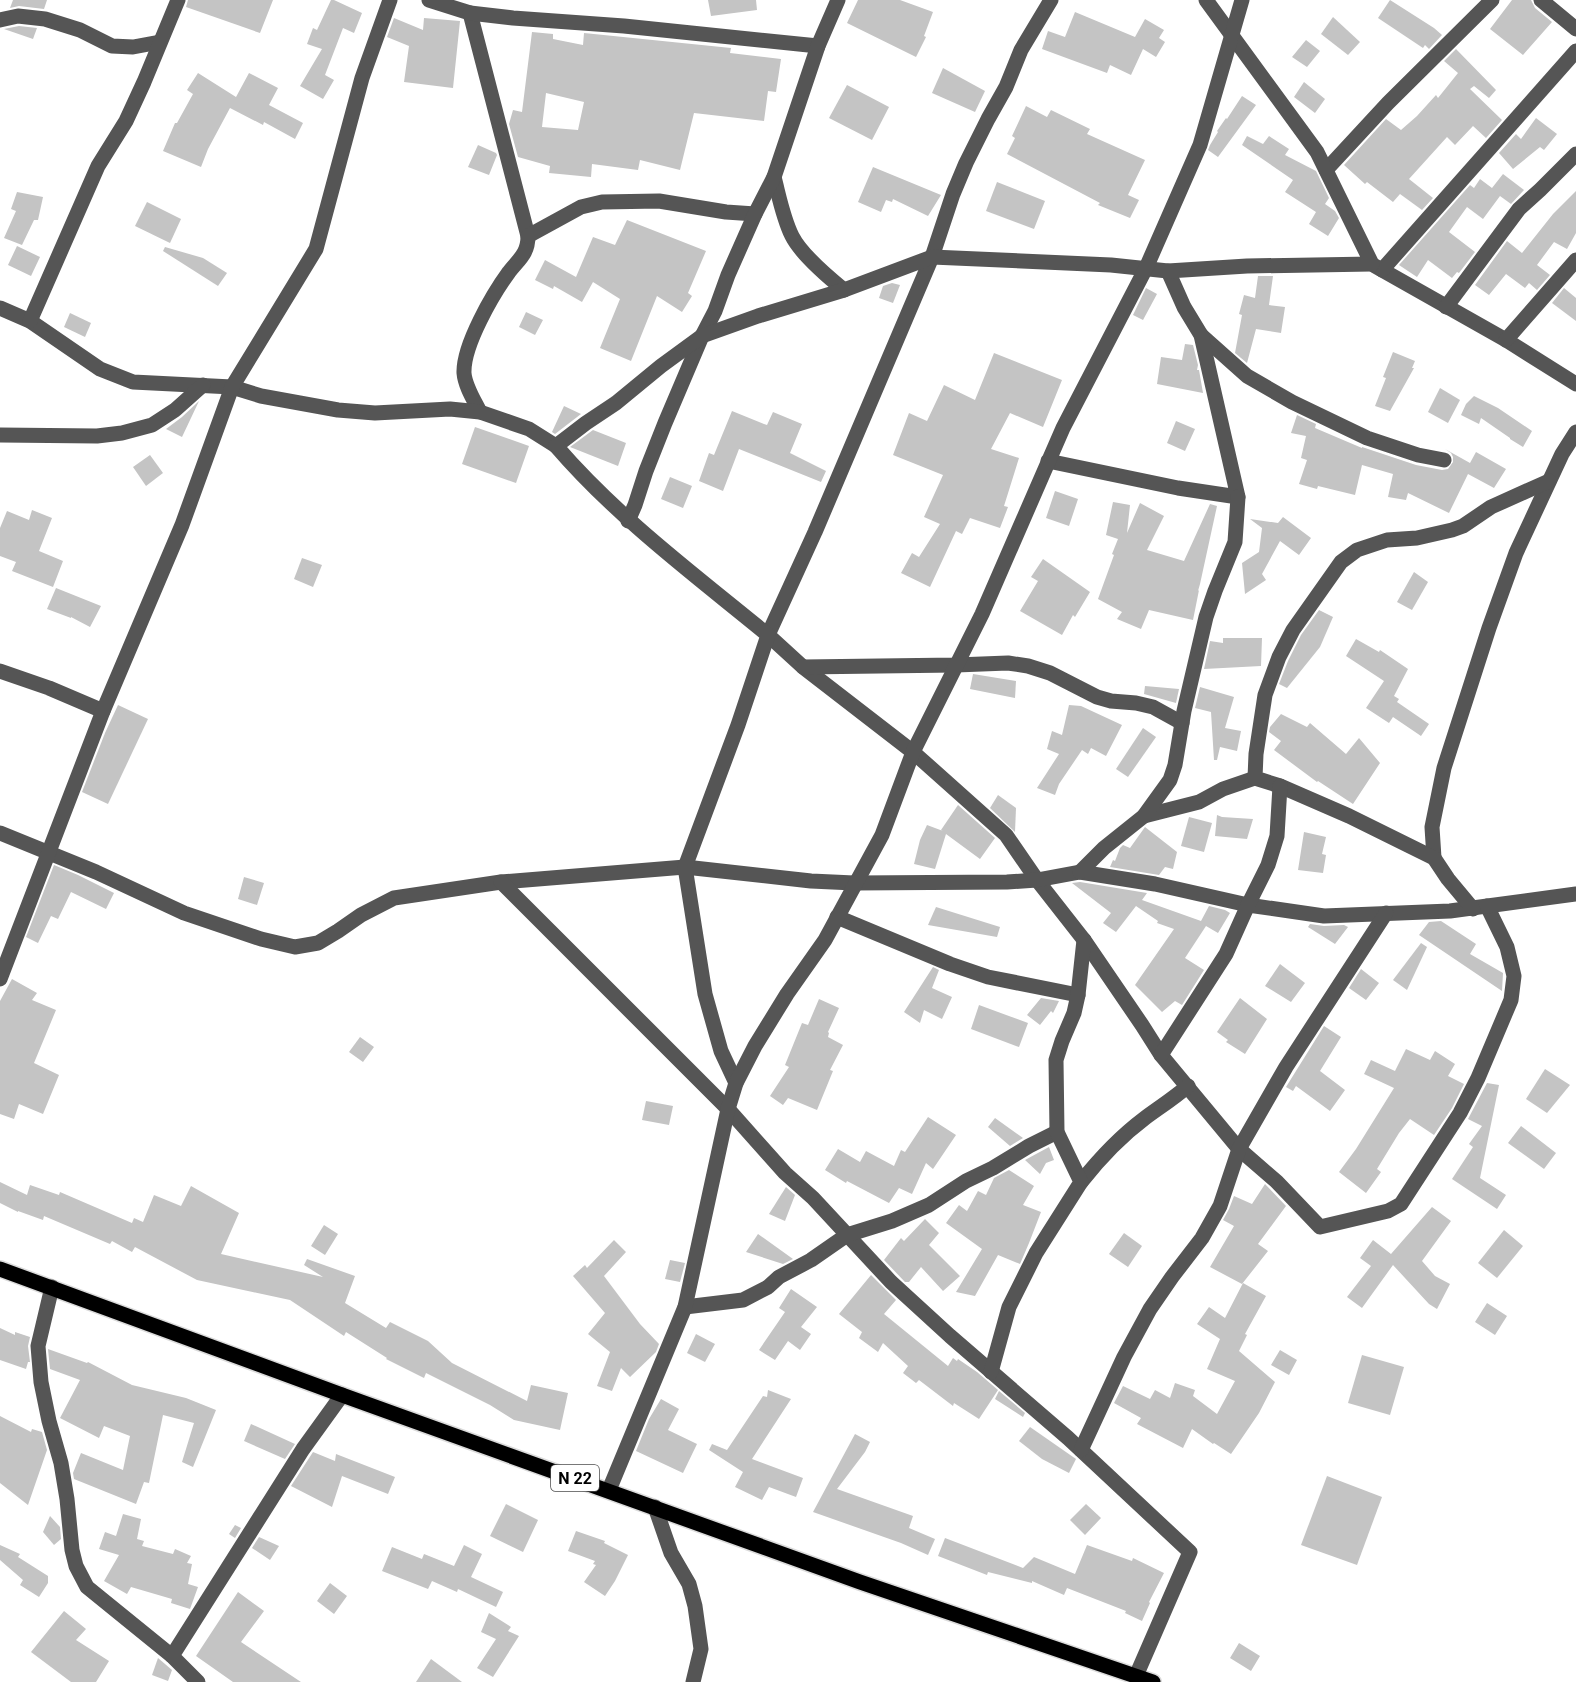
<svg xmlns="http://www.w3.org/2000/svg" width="1576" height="1682" font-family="Roboto,sans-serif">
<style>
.building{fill:#c4c4c4;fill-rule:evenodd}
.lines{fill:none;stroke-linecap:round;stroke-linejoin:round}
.major-casing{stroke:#dbdbdb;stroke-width:18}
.minor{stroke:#555;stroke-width:15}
.major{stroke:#000;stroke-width:15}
.labels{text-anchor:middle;stroke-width:4.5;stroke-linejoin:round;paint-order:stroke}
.shield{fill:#fff;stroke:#4c4c4c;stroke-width:1.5}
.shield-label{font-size:16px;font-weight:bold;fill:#000}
</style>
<rect width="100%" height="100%" fill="#fff"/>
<g class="building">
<path d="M13,0H47L44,9L19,6L10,8Z"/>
<path d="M188,0H273L260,33L186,7Z"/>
<path d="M331,0H334L362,13L354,33L343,28L325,75L334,80L323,99L300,86L322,49L307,44L313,28L317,30Z"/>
<path d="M708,0H756L757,10L711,16Z"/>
<path d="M858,0H900L933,12L924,36L926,37L916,57L847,23Z"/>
<path d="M1390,0L1434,28L1442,35L1429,49L1425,45L1423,48L1378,18Z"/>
<path d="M1512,0H1531L1535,8L1552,22L1523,55L1490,29Z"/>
<path d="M1075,12L1135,37L1145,19L1164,30L1159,38L1165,42L1156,57L1143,49L1131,75L1110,65L1107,73L1042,49L1048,31L1065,37Z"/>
<path d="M1333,17L1360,42L1348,55L1321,34Z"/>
<path d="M394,18L423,30L424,18L460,21L453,88L404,82L409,46L387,37Z"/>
<path d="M19,26L37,28L33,39L4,29Z"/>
<path d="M532,32L553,34V39L583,45L584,33L731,48L730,53L781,59L776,92L768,91L764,121L694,113L680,170L640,160L638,170L592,164L591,177L549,173L550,166L518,157L509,124L513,110L522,112ZM546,93L584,102L578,130L542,127Z"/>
<path d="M1306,40L1320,51L1307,67L1292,57Z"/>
<path d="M1456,49L1496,90L1489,98L1474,86L1470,89L1502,120L1486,138L1473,126L1455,145L1447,137L1409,179L1433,198L1422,210L1400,194L1393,202L1367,182L1365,184L1344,165L1386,119L1401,130L1417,116L1436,95L1438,98L1458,73L1444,61Z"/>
<path d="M943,68L985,91L975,112L932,93Z"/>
<path d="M198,73L236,97L249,73L278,88L269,105L303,123L295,139L264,122L263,125L230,108L208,149L201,167L163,151L175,123H177L193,94L187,90Z"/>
<path d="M1304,82L1325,99L1315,113L1294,97Z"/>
<path d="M847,85L889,107L872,140L829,118Z"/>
<path d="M1242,96L1256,105L1218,157L1208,150L1210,145L1218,132L1217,131L1226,118L1227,119Z"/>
<path d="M1026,106L1047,117L1051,110L1090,129L1087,134L1145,160L1128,195L1139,200L1130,218L1098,205L1100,203L1007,154L1015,138L1012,136Z"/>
<path d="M1536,118L1557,134L1544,150L1540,147L1513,169L1499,153L1516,134L1521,139Z"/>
<path d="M1247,136L1263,144L1269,136L1289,149L1285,155L1316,171L1329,198L1325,204L1335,211L1339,218L1328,236L1309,224L1316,212L1285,192L1293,180L1242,145Z"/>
<path d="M478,145L496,153L497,155L489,175L468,167Z"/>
<path d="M873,167L941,195L928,216L893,199L892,202L886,200L881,212L858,202Z"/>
<path d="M1503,174L1524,190L1511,204L1500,196L1483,219L1467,207L1449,232L1475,252L1459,273L1457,272L1452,278L1428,260L1417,277L1399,265L1470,185L1474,188L1480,179L1492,188Z"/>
<path d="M997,182L1045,201L1034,229L986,211Z"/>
<path d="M1576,191V233L1567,249L1554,242L1537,265L1550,275L1537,290L1529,283L1525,288L1506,274L1489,295L1475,285L1507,241L1522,253L1553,214Z"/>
<path d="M17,192L43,197L38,220H34L22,245L4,238L16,211L11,209Z"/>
<path d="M147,202L181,219L170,243L135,226Z"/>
<path d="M627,220L706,251L688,293L692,296L682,312L657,296L631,361L600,348L620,299L593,282L582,302L554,286L553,289L535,280L545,260L576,277L593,237L615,245Z"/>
<path d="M17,246L40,257L31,276L8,265Z"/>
<path d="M165,247L203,258L227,273L218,286L163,251Z"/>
<path d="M1258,276H1273L1269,305L1285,307L1281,333L1256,329L1247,363L1235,353L1242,315L1239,314L1244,295L1255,298Z"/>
<path d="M892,283L900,285L893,303L879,298L883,286Z"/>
<path d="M1146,288L1157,294L1143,320L1133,315Z"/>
<path d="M1564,288L1576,298V321L1552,303Z"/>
<path d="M526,312L543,320L535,335L519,327Z"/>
<path d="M70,313L91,323L85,337L64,327Z"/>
<path d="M1185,344L1193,345L1198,365L1197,370H1199L1203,393L1157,384L1161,357L1182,360Z"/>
<path d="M1393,352L1415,361L1412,368H1414L1390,411L1375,406L1386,378L1383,377Z"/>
<path d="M994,353L1062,380L1043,427L1010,413L991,449L1019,458L1004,506L1008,507L1000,528L970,518L962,534L956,531L930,587L901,573L912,553L919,557L940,524L924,517L943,475L893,455L909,413L927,421L944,385L975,400Z"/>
<path d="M1440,388L1460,400L1448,423L1428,412Z"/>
<path d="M1474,396L1498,408L1532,431L1523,447L1510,439V438L1481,418L1479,424L1461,415L1466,404Z"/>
<path d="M199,401L182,437L166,429L182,417Z"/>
<path d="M564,406L581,414L555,434L552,432Z"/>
<path d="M732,411L764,424L767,425L773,412L802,424L790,453L826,471L821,482L739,449L723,491L699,481L709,453L714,455Z"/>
<path d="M1297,415L1316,424L1315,428L1362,448V447L1416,465L1442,470L1448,469L1453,462V457L1451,453L1445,449L1470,463L1476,452L1506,469L1494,488L1468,474L1449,513L1408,493L1406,500L1388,497L1393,474L1362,465L1355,495L1318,486L1317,489L1299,484L1307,460L1301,458L1306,436L1291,433Z"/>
<path d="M1176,421L1195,429L1185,451L1167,443Z"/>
<path d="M475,427L529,446L516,483L462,464Z"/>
<path d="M593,430L626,443L618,466L570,447Z"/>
<path d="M150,455L163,473L146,486L133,467Z"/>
<path d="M670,477L692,486L683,508L661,499Z"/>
<path d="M1055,491L1078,499L1069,526L1046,518Z"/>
<path d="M1113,502L1130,505L1127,533L1140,503L1164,516L1147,550L1184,561L1210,504L1217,506L1200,584L1198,591L1199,590L1193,620L1149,610L1141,629L1117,619L1122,612L1098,599L1114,555L1112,554L1118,539L1106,535Z"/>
<path d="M32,510L52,518L39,551L63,561L53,587L12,571L16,562L0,556V528L7,511L29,520Z"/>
<path d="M1283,517L1311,538L1299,555L1280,541L1262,574L1266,580L1245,594L1242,563L1259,552L1262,528L1250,519L1278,523Z"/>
<path d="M302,558L322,565L313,587L294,579Z"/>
<path d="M1043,559L1090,592L1075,617L1073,615L1062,635L1020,611L1038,581L1031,577Z"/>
<path d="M1414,572L1428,582L1412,610L1397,602Z"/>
<path d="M56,588L101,606L90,627L71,617V618L47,609Z"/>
<path d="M1319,610L1333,617L1320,647L1287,688L1279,684L1288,661L1301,635Z"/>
<path d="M1223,638H1262L1261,666L1204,669L1210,641L1223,643Z"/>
<path d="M1356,639L1379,652L1380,650L1408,669L1394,696L1399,699L1397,702L1429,724L1421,736L1393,717L1389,723L1366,708L1384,681L1346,656Z"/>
<path d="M973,674L1016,681L1015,698L970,689Z"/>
<path d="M1145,686L1179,689L1176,703L1144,694Z"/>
<path d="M1200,687L1234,697L1225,728L1241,731L1237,751L1220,747L1217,760H1214L1211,712L1195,708Z"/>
<path d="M118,705L148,719L108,804L82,792L105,733Z"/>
<path d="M1069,705L1081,706L1122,725L1106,756L1091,748L1088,754L1082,750L1059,784L1055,795L1037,788L1059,754L1047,749L1052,731L1062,735Z"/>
<path d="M1281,714L1307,727L1310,723L1346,754L1359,738L1380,763L1353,804L1318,781L1317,782L1274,750L1281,741L1269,732L1270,727Z"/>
<path d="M1143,728L1156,737L1128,777L1116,769Z"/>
<path d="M998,795L1016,808L1015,832L990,808Z"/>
<path d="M958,805L995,838L980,859L946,834L935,869L914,864L920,840L927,825L943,831L941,830Z"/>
<path d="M1217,815L1222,817L1253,819L1247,839L1215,836Z"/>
<path d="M1189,817L1212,823L1204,852L1181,846Z"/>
<path d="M1145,827L1177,852L1173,869L1165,867L1159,875L1110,867L1113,860L1115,861L1120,848L1123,845L1130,848Z"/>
<path d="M1304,832L1326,837L1322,854L1326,855L1323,873L1298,870Z"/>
<path d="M54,865L78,875L114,893L106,909L71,892L58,919L51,916L38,943L26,937Z"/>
<path d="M244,877L264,883L257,905L238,899Z"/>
<path d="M1080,882L1147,893L1142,900L1201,921L1209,906L1225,910L1230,913L1218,933L1206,926L1185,958L1204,970L1182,1005L1175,1001L1162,1012L1135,985L1174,929L1157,923L1158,921L1136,906L1116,932L1103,923L1111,913L1072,883Z"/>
<path d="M936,907L1000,927L997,937L928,925Z"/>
<path d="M1441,921L1476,944L1470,954L1503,973L1502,991L1419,935L1429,922Z"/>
<path d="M1310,924L1324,926L1344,925L1348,927L1335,944L1308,927Z"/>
<path d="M1421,943L1427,947L1407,990L1393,980Z"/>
<path d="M1280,964L1305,983L1291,1002L1265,986Z"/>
<path d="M933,967L939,970L932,988L952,997L942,1019L924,1010L920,1023L904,1012Z"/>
<path d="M1361,969L1379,983L1366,1000L1349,988Z"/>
<path d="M12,979L37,993L32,1000L56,1010L34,1063L59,1075L43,1114L19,1104L14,1119L0,1114V1001Z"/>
<path d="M1041,998L1059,1001L1053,1013L1051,1011L1040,1025L1027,1015Z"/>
<path d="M1240,998L1267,1019L1245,1054L1226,1042L1228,1040L1217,1032Z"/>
<path d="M819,999L839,1008L828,1032L829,1033L828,1037L843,1045L830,1070L833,1071L817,1110L788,1098L783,1105L770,1096L789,1067L785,1065L802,1023L808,1025Z"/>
<path d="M979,1005L1028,1023L1019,1047L971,1029Z"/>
<path d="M1324,1026L1341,1037L1320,1071L1345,1090L1330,1111L1296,1086L1293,1091L1286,1087Z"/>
<path d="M360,1037L374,1047L363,1062L349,1052Z"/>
<path d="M1406,1049L1430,1060L1435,1051L1455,1064L1448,1076L1464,1084L1452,1108L1434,1135L1410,1119L1399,1133L1377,1169L1381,1172L1366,1193L1339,1172L1356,1149L1394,1088L1364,1074L1371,1060L1395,1071Z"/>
<path d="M1545,1069L1570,1085L1547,1113L1526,1099Z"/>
<path d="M1487,1083L1499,1085L1480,1178L1506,1195L1497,1209L1452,1179L1473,1147L1469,1144L1482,1126L1468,1119Z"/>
<path d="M646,1101L673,1106L669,1125L642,1120Z"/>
<path d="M928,1117L956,1135L933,1169L926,1163L912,1194L899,1188L889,1203L847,1181L846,1183L825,1170L838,1149L860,1162L866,1151L894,1166L901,1150L905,1152Z"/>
<path d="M995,1118L1023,1138L1010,1146L988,1127Z"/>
<path d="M1521,1126L1556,1153L1544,1169L1508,1143Z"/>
<path d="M1049,1147L1054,1160L1046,1163L1040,1174L1025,1160Z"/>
<path d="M1009,1170L1034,1186L1023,1205L1041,1212L1029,1243L1020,1264L998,1255L975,1296L956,1292L982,1249L946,1223L959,1205L967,1211L978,1191L986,1195L994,1178Z"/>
<path d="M0,1182L27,1195L30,1185L59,1195L60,1192L132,1223L134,1218L143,1222L154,1195L181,1206L191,1186L239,1213L221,1254L323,1277L304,1265L307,1259L355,1276L345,1303L386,1328L390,1322L428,1341L452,1363L527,1401L531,1385L568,1393L560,1430L514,1420L490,1405L426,1373L424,1378L386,1359L387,1358L346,1332L344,1336L290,1300L197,1280L135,1247L132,1252L112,1241L110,1244L44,1216L43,1220L18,1211V1212L0,1203Z"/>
<path d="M1265,1184L1286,1206L1258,1244L1268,1251L1242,1284L1210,1267L1234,1226L1223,1220L1229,1209L1234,1196L1252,1204Z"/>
<path d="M786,1187L795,1195L785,1221L769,1214Z"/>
<path d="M1432,1207L1451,1221L1422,1261L1435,1276L1450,1284L1437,1309L1429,1304L1393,1265L1362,1308L1347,1297L1371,1266L1360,1258L1373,1240L1391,1254Z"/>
<path d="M925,1219L939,1233L929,1245L960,1276L943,1291L921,1267L909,1282H905L884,1260L901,1238L904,1241Z"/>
<path d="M324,1225L338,1234L325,1255L311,1246Z"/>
<path d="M1504,1230L1523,1246L1497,1278L1478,1263Z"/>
<path d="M1124,1233L1142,1246L1128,1267L1109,1254Z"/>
<path d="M758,1234L793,1259L783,1264L746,1252Z"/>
<path d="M614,1240L626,1252L604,1276L640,1324L659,1344L656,1352L630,1377L621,1368L612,1391L597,1386L610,1352L588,1334L605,1313L573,1276L585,1265L587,1268Z"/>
<path d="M670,1260L685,1263L680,1282L665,1279Z"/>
<path d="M871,1275L896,1300L884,1314L948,1366L953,1358L957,1361L958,1359L977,1372L998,1390L979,1419L954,1403L953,1406L919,1380L916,1383L903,1373L908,1366L883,1343L878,1352L859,1338L862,1332L839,1314Z"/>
<path d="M1243,1283L1266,1296L1245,1334L1247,1335L1239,1351L1275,1382L1259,1413L1231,1454L1214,1443L1213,1444L1192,1429L1183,1448L1137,1424L1141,1418L1114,1403L1123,1386L1150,1399L1155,1390L1170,1398L1175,1383L1195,1390L1193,1396L1217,1414L1235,1381L1207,1369L1220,1339L1197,1324L1209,1307L1225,1318Z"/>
<path d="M791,1289L817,1307L801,1327L811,1334L800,1350L788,1341L775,1360L759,1350L785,1312L779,1308Z"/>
<path d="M1487,1303L1507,1316L1495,1335L1475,1322Z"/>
<path d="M0,1328L15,1335V1332L30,1337L28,1346L30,1362H28L26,1369L0,1360Z"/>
<path d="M696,1334L715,1344L705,1362L687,1353Z"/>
<path d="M48,1349L87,1363L88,1362L132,1385L186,1398L216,1410L193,1467L182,1462L194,1423L163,1415L149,1483L144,1482L136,1504L74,1479L73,1473L81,1453L123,1470L130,1436L104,1426L99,1438L60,1418L80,1380L50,1369Z"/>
<path d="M1280,1350L1297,1360L1289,1375L1271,1365Z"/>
<path d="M1362,1355L1404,1367L1390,1415L1348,1403Z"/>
<path d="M768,1390L791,1399L752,1459L803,1478L796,1497L769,1487L762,1500L735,1487L743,1472L709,1450L712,1444L727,1450L763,1396L767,1397Z"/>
<path d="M999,1391L1025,1413L1023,1417L995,1399Z"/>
<path d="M661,1399L679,1409L668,1430L697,1444L683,1473L636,1451L649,1419Z"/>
<path d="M0,1416L31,1432L32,1429L42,1432L47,1450L28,1505L0,1483Z"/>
<path d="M251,1424L295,1444L285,1459L244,1441Z"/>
<path d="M1030,1427L1076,1459L1069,1473L1042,1459L1019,1441Z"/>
<path d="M855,1434L870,1442L865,1452L837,1489L913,1516L909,1528L935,1539L928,1555L901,1543L813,1512Z"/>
<path d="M313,1452L335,1461L336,1454L395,1477L388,1494L342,1476L332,1507L291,1486Z"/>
<path d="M1327,1476L1382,1497L1357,1565L1301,1545Z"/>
<path d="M506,1504L538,1520L523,1552L490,1536Z"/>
<path d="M1086,1504L1101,1518L1085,1535L1070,1520Z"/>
<path d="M123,1514L141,1519L137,1539L144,1541L142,1546L173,1554L175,1549L191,1556L187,1563L192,1564L188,1584L198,1587L190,1609L171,1603L172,1599L131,1587L127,1594L104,1581L119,1555L99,1549L105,1532L116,1536Z"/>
<path d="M50,1516L60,1527L61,1539L54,1545L43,1532Z"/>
<path d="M235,1525L241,1528L235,1538L229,1534Z"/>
<path d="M576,1531L605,1541L604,1543L628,1555L615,1581L605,1596L584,1582L596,1565L593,1564L595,1561L568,1551Z"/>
<path d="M259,1537L279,1546L270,1560L252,1548Z"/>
<path d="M945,1538L1023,1568L1034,1557L1075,1574L1087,1545L1132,1561L1133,1558L1164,1573L1149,1602L1150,1603L1142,1621L1125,1613L1126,1611L1067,1588L1064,1595L1032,1581V1583L988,1572L987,1575L938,1556Z"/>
<path d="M0,1545L20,1554L18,1557L48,1576V1583L39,1597L20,1585L23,1580L0,1560Z"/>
<path d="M464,1545L482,1554L471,1577L503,1592L496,1607L458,1589L457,1592L432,1581L428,1589L382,1571L392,1547L422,1559L424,1554L454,1566Z"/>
<path d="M330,1583L347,1596L334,1614L317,1601Z"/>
<path d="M238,1592L264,1611L241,1642L301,1682H233L196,1656Z"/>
<path d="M64,1611L86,1629L76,1640L109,1661L96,1682H71L31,1652Z"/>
<path d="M489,1613L511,1627L508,1631L519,1636L493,1677L477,1668L496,1639L481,1632Z"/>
<path d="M1239,1643L1260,1656L1251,1671L1230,1658Z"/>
<path d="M158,1658L172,1670L168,1681L152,1675Z"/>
<path d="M431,1659L462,1682H416Z"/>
</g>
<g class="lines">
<g class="major-casing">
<path id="major" d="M0,1269L342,1395L860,1582L1153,1682"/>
</g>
<g class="minor">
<path d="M429,0L470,13L528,236C528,254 519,259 509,272C493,294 463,345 464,373C465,386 474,400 480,412"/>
<path d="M1051,0L1021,50L1006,87L988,119L966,163L953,194L932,257L815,532L768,635L803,667L913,752L1006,835L1037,880L1084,940L1142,1025L1161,1055L1239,1149L1277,1182L1320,1227L1388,1211L1401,1204L1460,1113L1478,1078L1511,1000L1514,976L1507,947L1487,906"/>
<path d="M1541,0L1576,29"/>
<path d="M470,13L513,18L624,26L818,46"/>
<path d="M0,20L18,16L45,19L80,30L112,46L133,47L160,42"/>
<path d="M1326,170L1388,103L1492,0"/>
<path d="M774,177C779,196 783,218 792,236C801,254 828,277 844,290"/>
<path d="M528,236L581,207L602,202L659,201L726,212L755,214"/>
<path d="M1375,266L1506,340L1576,384"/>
<path d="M1382,270L1576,51"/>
<path d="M1446,307L1519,209L1540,190L1576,154"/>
<path d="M0,308L30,321L100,369L133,382L232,387L261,396L338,410L375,413L450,409L480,412L529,429L556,446"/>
<path d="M30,321L98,166L126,121L144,82L178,0"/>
<path d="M1201,335L1247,376L1292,402L1367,438L1418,455L1444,460"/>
<path d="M1506,340L1576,260"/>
<path d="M0,435L97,436L122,433L152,425L175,410L203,385"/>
<path d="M1048,461L1178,488L1238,497L1201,335L1184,307L1168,271"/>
<path d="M628,521L635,505L646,471L665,423L702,336L715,311L728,275L755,214L774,177L818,46L838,0"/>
<path d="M803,667L956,665L1008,663L1028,666L1050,673L1097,697L1111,701L1136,703L1153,707L1182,723"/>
<path d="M0,671L49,688L103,711"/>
<path d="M1144,816L1199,802L1223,789L1255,778"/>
<path d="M0,833L96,872L184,913L261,939L295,947L318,943L338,931L361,915L394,898L501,882L685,867L811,881L854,883L1007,882L1037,880L1080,872L1155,884L1248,905L1324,916L1450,911L1576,894"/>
<path d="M1434,858L1432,827L1444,768L1489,628L1516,553L1562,454L1576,432"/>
<path d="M1080,872L1104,848L1144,816L1170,780L1175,765L1184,711L1206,617L1215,591L1235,542L1238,497"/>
<path d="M501,882L728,1109L785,1173L813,1198L891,1282L950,1336L1068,1438L1190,1552L1136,1676"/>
<path d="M1473,909L1448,879L1434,858L1349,816L1280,786L1255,778L1256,754L1265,695L1279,657L1293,630L1341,562L1357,550L1387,540L1417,538L1452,530L1463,526L1491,507L1549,481"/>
<path d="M837,917L950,964L988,977L1078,995"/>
<path d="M0,979L103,711L182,525L232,387L316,249L362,78L390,0"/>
<path d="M1161,1055L1226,954L1248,905L1268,865L1277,836L1280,786"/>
<path d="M736,1083L721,1051L705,994L685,867L738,725L768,635C695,575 618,518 556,446L586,423L616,403L661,366L702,336L758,316L844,290L932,257L1111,265L1168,271L1247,266L1372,264L1317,152L1206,0"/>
<path d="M1081,1182C1100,1158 1121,1136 1145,1118C1160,1107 1174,1098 1188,1086"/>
<path d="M52,1287L38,1346L41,1382L49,1421L61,1463L67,1499L72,1550L76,1566L87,1587L172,1656"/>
<path d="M685,1307L743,1300L768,1287L779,1277L811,1260L847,1235L892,1221L929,1205L966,1181L993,1168L1029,1146L1057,1132"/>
<path d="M991,1372L1009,1307L1036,1253L1081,1182L1057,1132L1056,1060L1062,1041L1074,1013L1078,995L1084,940"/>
<path d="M1081,1450L1124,1357L1150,1309L1172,1277L1202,1238L1220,1206L1239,1149L1286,1067L1386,913"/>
<path d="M609,1490L685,1307L728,1109L736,1083L755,1046L787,994L825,940L882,835L913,752L982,614L1063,428L1146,268L1200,145L1242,0"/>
<path d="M655,1507L671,1553L689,1584L695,1606L701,1649L693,1682"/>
<path d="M198,1682L172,1656L303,1449L342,1395"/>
</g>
<use href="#major" class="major"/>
</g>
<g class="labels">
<rect class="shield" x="551" y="1465" width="48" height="26" rx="4.5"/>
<g class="shield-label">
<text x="575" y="1484">N 22</text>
</g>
</g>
</svg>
